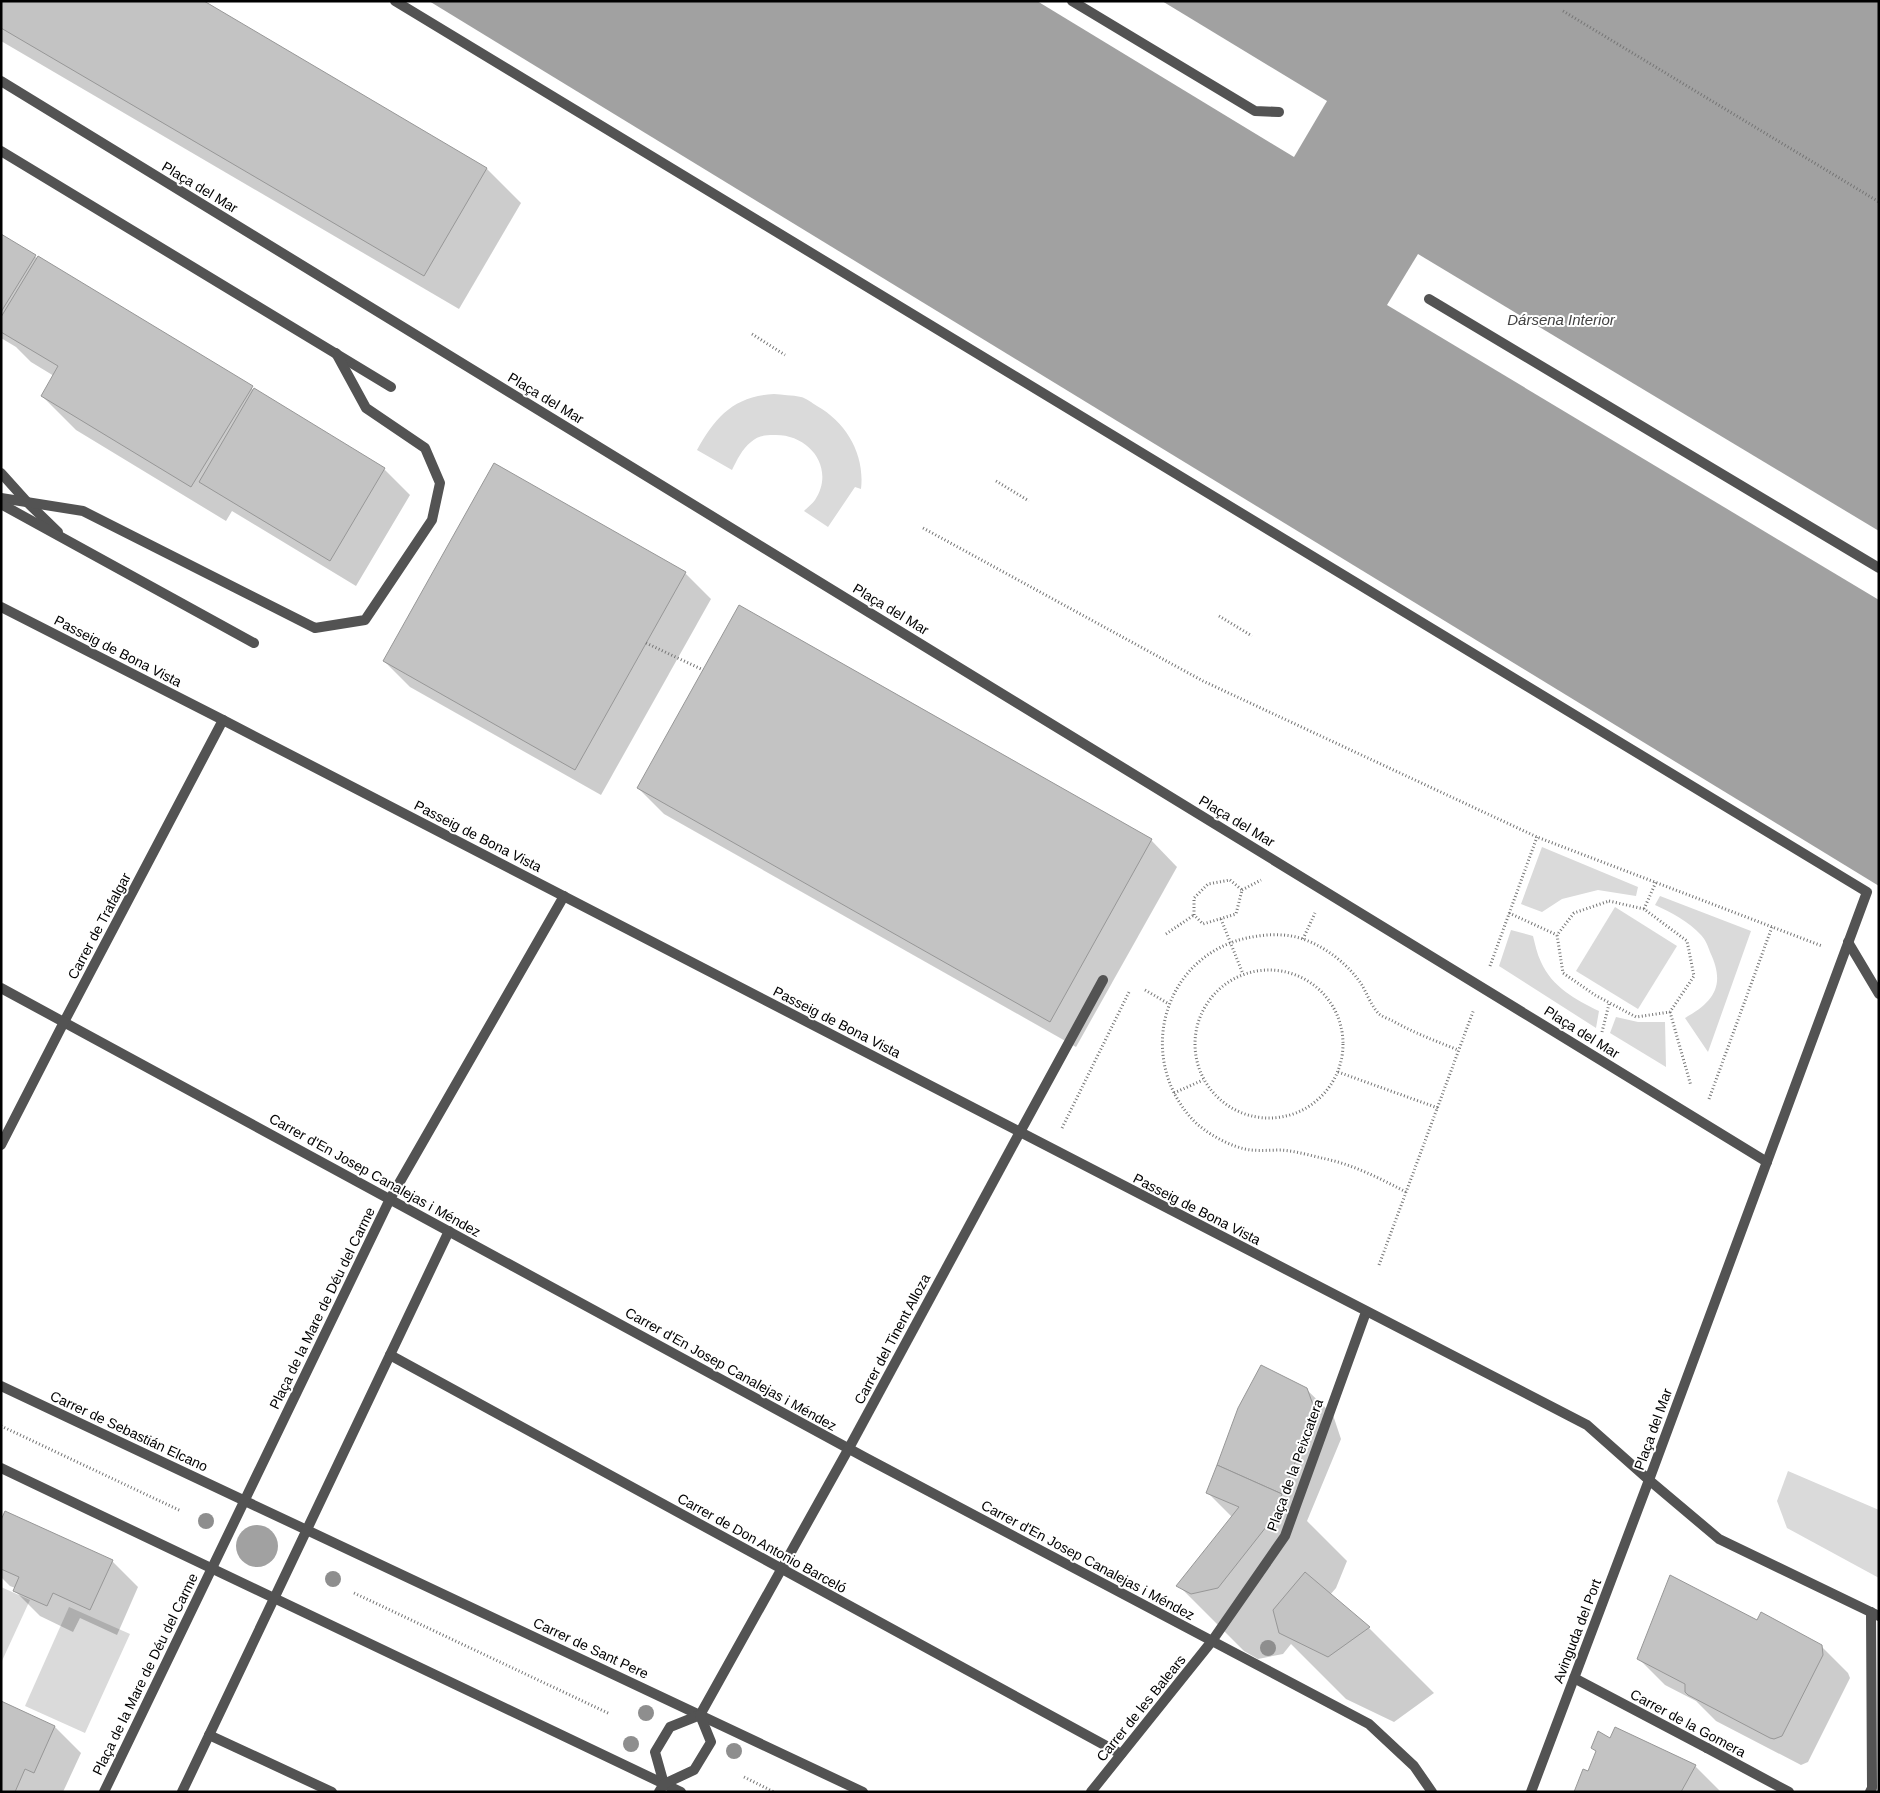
<svg xmlns="http://www.w3.org/2000/svg" width="1880" height="1793" font-family="Helvetica,sans-serif">
<style>
.green{fill:#dadada}
.water{fill:#a1a1a1}
.pier{fill:#fff}
.shadow{fill:#0003}
.building{fill:#c3c3c3;stroke:#979797}
.lines{fill:none;stroke-linecap:round;stroke-linejoin:round}
.path{stroke:#757575;stroke-width:3;stroke-dasharray:1 2.5;stroke-linecap:butt}
.service{stroke:#535353;stroke-width:10}
.pedestrian{stroke:#535353;stroke-width:10}
.minor{stroke:#535353;stroke-width:10}
.tertiary{stroke:#535353;stroke-width:10}
.tree{fill:#8e8e8e}
.labels{text-anchor:middle;stroke-width:4;stroke-linejoin:round;paint-order:stroke}
.street-label{font-size:14px;fill:#000;stroke:#fff}
.water-label{font-size:15px;font-style:italic;fill:#424242;stroke:#fff}
</style>
<rect width="100%" height="100%" fill="#fff"/>
<g class="green">
<path d="M774,394C782,395 792,395 801,397C806,398 812,403 817,406C847,423 865,455 861,489L855,487L828,527L804,511C807,508 812,504 815,500C836,468 809,433 773,435C765,435 757,436 751,442C742,449 737,460 732,470L697,450C715,417 734,396 774,394Z"/>
<path d="M1542,847L1638,887L1636,896L1598,890L1562,899L1542,912L1521,904Z"/>
<path d="M1660,896L1751,931L1708,1052L1685,1018C1714,1002 1726,985 1710,952C1708,946 1705,939 1701,935C1688,921 1672,913 1655,905Z"/>
<path d="M1615,907L1677,946L1638,1009L1576,971Z"/>
<path d="M1511,930L1533,936C1535,944 1537,954 1541,962C1552,987 1576,1000 1599,1011L1596,1028L1499,966Z"/>
<path d="M1616,1017L1638,1022H1665L1666,1067L1610,1033Z"/>
<path d="M1788,1471L1879,1510V1578L1787,1528L1777,1501Z"/>
<path d="M1,1587L30,1600L1,1663Z"/>
<path d="M69,1607L130,1634L85,1733L25,1706Z"/>
</g>
<g class="water">
<path d="M429,1H1879V886Z"/>
<circle cx="257" cy="1546" r="21"/>
</g>
<g class="pier">
<path d="M1037,1H1162L1327,101L1294,157Z"/>
<path d="M1418,254L1879,531V600L1387,305Z"/>
</g>
<g class="shadow">
<path d="M1,1L487,169L521,203L459,309L1,41Z"/>
<path d="M1,236L384,469L410,495L356,586L232,511L226,521L76,430L42,396L54,376L31,362L16,347L1,338Z"/>
<path d="M685,573L711,599L601,795L410,687L384,661Z"/>
<path d="M740,607L1151,840L1177,867L1076,1047L664,814L638,788Z"/>
<path d="M1306,1389L1333,1415L1341,1439L1307,1521L1347,1561L1336,1588L1330,1595L1369,1628L1434,1693L1394,1722L1346,1699L1291,1644L1283,1654L1258,1659L1244,1651L1178,1585L1232,1517L1207,1492Z"/>
<path d="M1,1523L112,1561L138,1587L117,1635L80,1618L73,1632L40,1616L14,1590L15,1588L10,1586L1,1577Z"/>
<path d="M1758,1622L1821,1646L1848,1673L1850,1678L1808,1762L1801,1765L1716,1721L1696,1701L1665,1685L1639,1659Z"/>
<path d="M1,1703L55,1727L81,1753L63,1792H1Z"/>
<path d="M1611,1739L1695,1766L1721,1792H1576Z"/>
</g>
<g class="building">
<path d="M1,1H204L487,168L424,276L1,28Z"/>
<path d="M1,234L36,255L1,312Z"/>
<path d="M38,256L253,386L191,487L41,396L58,366L1,332V317Z"/>
<path d="M254,388L385,468L330,561L199,482Z"/>
<path d="M494,463L686,572L575,770L383,661Z"/>
<path d="M739,605L1152,839L1050,1022L637,788Z"/>
<path d="M1261,1365L1307,1388L1316,1413L1282,1494L1217,1465L1238,1408Z"/>
<path d="M1217,1465L1282,1494L1270,1522L1218,1588L1191,1594L1176,1586L1239,1507L1206,1493Z"/>
<path d="M5,1511L113,1560L90,1610L53,1593L47,1606L13,1591L19,1577L1,1569V1520Z"/>
<path d="M1305,1572L1370,1627L1328,1657L1279,1633L1273,1610Z"/>
<path d="M1670,1575L1757,1620L1761,1612L1822,1645L1823,1655L1782,1736L1774,1739L1770,1738L1688,1695L1685,1692V1684L1637,1659Z"/>
<path d="M1,1701L55,1726L34,1773L25,1769L15,1792H1Z"/>
<path d="M1615,1727L1696,1765L1681,1792H1574L1583,1769L1588,1771L1596,1751L1591,1748L1598,1731L1610,1738Z"/>
</g>
<g class="lines">
<g class="path">
<path d="M1563,11L1879,202"/>
<path d="M752,334L785,355"/>
<path d="M996,481L1029,501"/>
<path d="M923,528L1203,681L1537,837L1822,946"/>
<path d="M1219,616L1252,636"/>
<path d="M646,643L703,670"/>
<path d="M1230,880L1242,890L1236,914L1203,924L1194,915V898L1208,884Z"/>
<path d="M1242,890L1261,880"/>
<path d="M1609,901L1644,909L1687,941L1694,976L1670,1012L1636,1017L1595,995L1563,973L1557,935L1574,913Z"/>
<path d="M1644,909L1656,882"/>
<path d="M1509,913L1557,935"/>
<path d="M1221,919L1243,974"/>
<path d="M1166,934L1194,915"/>
<path d="M1303,939L1315,913"/>
<path d="M1490,966L1537,837"/>
<circle cx="1269" cy="1044" r="74"/>
<path d="M1145,990L1169,1004"/>
<path d="M1670,1012L1691,1086"/>
<path d="M1602,1032L1609,1004"/>
<path d="M1338,1072L1438,1108"/>
<path d="M1174,1093L1203,1080"/>
<path d="M1709,1099L1772,927"/>
<path d="M1062,1128L1130,990"/>
<path d="M1406,1192C1381,1179 1354,1165 1326,1159C1312,1156 1296,1151 1281,1150C1271,1150 1261,1151 1251,1150C1232,1148 1205,1133 1192,1119C1135,1056 1164,956 1247,938C1265,934 1286,933 1303,939C1326,947 1349,965 1362,985C1367,994 1372,1007 1379,1014C1383,1017 1389,1019 1393,1021C1414,1033 1436,1041 1458,1050"/>
<path d="M1379,1265L1474,1009"/>
<path d="M1,1426L181,1511"/>
<path d="M354,1593L610,1714"/>
<path d="M744,1777L774,1792"/>
</g>
<g class="service">
<path d="M1072,1L1255,111L1279,112"/>
<path d="M1,151L391,387"/>
<path d="M1429,299L1879,568"/>
<path d="M1,473L28,503L58,532"/>
<path d="M1,498L83,511L315,628L365,620L432,520L440,483L425,448L366,408L336,353"/>
<path d="M1,504L254,643"/>
<path d="M1020,1132L1103,980"/>
</g>
<g class="pedestrian">
<path d="M395,1L1867,892L1649,1480"/>
<path d="M1,81L1767,1162"/>
<path d="M1848,942L1879,994"/>
<path d="M64,1022L223,720"/>
<path d="M390,1199L564,896"/>
<path d="M849,1448L1020,1132"/>
<path d="M1212,1641L1285,1536L1366,1312"/>
<path d="M1707,1748L1789,1792"/>
<path d="M1870,1792L1872,1788L1871,1612"/>
</g>
<g class="minor">
<path d="M1,988L866,1458L1369,1724L1414,1766L1432,1792"/>
<path d="M1,1145L64,1022"/>
<path d="M390,1355L1121,1754"/>
<path d="M1,1386L863,1792"/>
<path d="M1,1468L681,1792"/>
<path d="M1574,1678L1707,1748"/>
<path d="M209,1735L332,1792"/>
<path d="M664,1784L655,1752L670,1727L700,1715L849,1448"/>
<path d="M104,1792L390,1199"/>
<path d="M182,1792L449,1231"/>
<path d="M659,1792L664,1784L694,1770L711,1742L700,1715"/>
<path d="M1091,1792L1212,1641"/>
</g>
<g class="tertiary">
<path d="M1,607L223,720L1587,1425L1649,1480L1719,1539L1879,1616"/>
<path d="M1531,1792L1649,1480"/>
</g>
</g>
<g class="tree">
<circle cx="206" cy="1521" r="8"/>
<circle cx="333" cy="1579" r="8"/>
<circle cx="1268" cy="1648" r="8"/>
<circle cx="646" cy="1713" r="8"/>
<circle cx="631" cy="1744" r="8"/>
<circle cx="734" cy="1751" r="8"/>
</g>
<g class="labels">
<g class="street-label">
<text transform="translate(200 187) rotate(31)" y="5">Plaça del Mar</text>
<text transform="translate(546 398) rotate(31)" y="5">Plaça del Mar</text>
<text transform="translate(891 609) rotate(31)" y="5">Plaça del Mar</text>
<text transform="translate(118 651) rotate(27)" y="5">Passeig de Bona Vista</text>
<text transform="translate(1237 821) rotate(31)" y="5">Plaça del Mar</text>
<text transform="translate(478 836) rotate(27)" y="5">Passeig de Bona Vista</text>
<text transform="translate(99 926) rotate(-62)" y="5">Carrer de Trafalgar</text>
<text transform="translate(837 1022) rotate(27)" y="5">Passeig de Bona Vista</text>
<text transform="translate(1582 1032) rotate(32)" y="5">Plaça del Mar</text>
<text transform="translate(375 1175) rotate(29)" y="5">Carrer d'En Josep Canalejas i Méndez</text>
<text transform="translate(1197 1209) rotate(27)" y="5">Passeig de Bona Vista</text>
<text transform="translate(322 1308) rotate(-64)" y="5">Plaça de la Mare de Déu del Carme</text>
<text transform="translate(892 1339) rotate(-62)" y="5">Carrer del Tinent Alloza</text>
<text transform="translate(731 1369) rotate(29)" y="5">Carrer d'En Josep Canalejas i Méndez</text>
<text transform="translate(1653 1429) rotate(-70)" y="5">Plaça del Mar</text>
<text transform="translate(129 1431) rotate(25)" y="5">Carrer de Sebastián Elcano</text>
<text transform="translate(1295 1465) rotate(-70)" y="5">Plaça de la Peixcatera</text>
<text transform="translate(762 1543) rotate(29)" y="5">Carrer de Don Antonio Barceló</text>
<text transform="translate(1088 1560) rotate(28)" y="5">Carrer d'En Josep Canalejas i Méndez</text>
<text transform="translate(1577 1631) rotate(-69)" y="5">Avinguda del Port</text>
<text transform="translate(591 1648) rotate(25)" y="5">Carrer de Sant Pere</text>
<text transform="translate(145 1674) rotate(-64)" y="5">Plaça de la Mare de Déu del Carme</text>
<text transform="translate(1141 1708) rotate(-51)" y="5">Carrer de les Balears</text>
<text transform="translate(1688 1723) rotate(28)" y="5">Carrer de la Gomera</text>
</g>
<g class="water-label">
<text x="1561" y="325">Dársena Interior</text>
</g>
</g>
<rect width="1880" height="1793" fill="none" stroke="#000000" stroke-width="5"/>
</svg>
